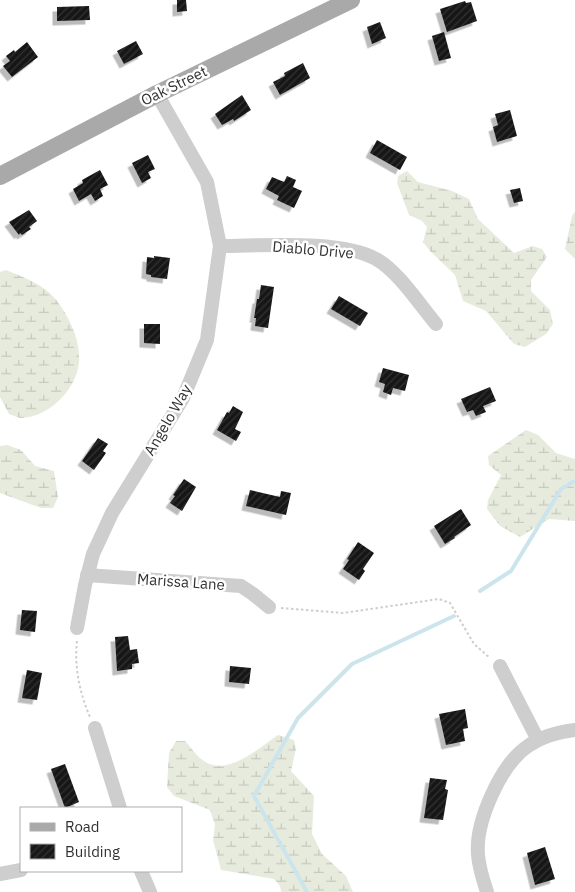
<svg xmlns="http://www.w3.org/2000/svg" width="575" height="892" font-family="'IBM Plex Sans',sans-serif">
<style>
.wetland{fill:url(#wetland-marsh)}
.lines{fill:none;stroke-linecap:round;stroke-linejoin:round}
.stream{stroke:#cce5ed;stroke-width:4}
.building{fill:url(#building-hatch);filter:url(#shadow)}
.path{stroke:#cecece;stroke-width:2;stroke-dasharray:2.5 2.5;stroke-linecap:butt}
.minor{stroke:#cecece;stroke-width:14}
.major{stroke:#a9a9a9;stroke-width:18}
.labels{text-anchor:middle;stroke-width:5;stroke-linejoin:round;paint-order:stroke}
.street-label{font-size:15px;fill:#313131;stroke:#fff}
</style>
<defs>
<pattern id="wetland-marsh" width="20" height="14" patternUnits="userSpaceOnUse" patternTransform="scale(1.25)"><rect width="20" height="14" fill="#e6ebdd"/><path d="M1 5h8M5 5V1M11 12h8M15 12V8" fill="none" stroke="#c6cabe"/></pattern>
<pattern id="building-hatch" width="6" height="6" patternUnits="userSpaceOnUse" patternTransform="scale(1.25)"><rect width="6" height="6" fill="#181818"/><path d="M-1 1l2-2M0 6l6-6M5 7l2-2" fill="none" stroke="#313131"/></pattern>
<filter id="shadow"><feDropShadow dx="-4.5" dy="4.5" stdDeviation="0" flood-color="#0004"/></filter>
</defs>
<rect width="100%" height="100%" fill="#fff"/>
<g class="wetland">
<path d="M407,171L418,182L452,191L469,199L478,219L514,253L533,246L542,249L547,257L531,280V291L550,310L553,324L546,334L525,347L514,344L486,311L463,301L455,275L430,251L423,242L427,227L422,221L409,215L397,183L398,176Z"/>
<path d="M575,212V259L565,249L572,216Z"/>
<path d="M6,270C25,278 44,284 57,301C68,315 78,336 79,354C82,384 51,418 20,418C17,417 12,415 9,414L0,397V272Z"/>
<path d="M526,430L538,435L556,453L575,459V521L549,519L520,537L500,526L487,509L488,500L501,475L489,465L488,456Z"/>
<path d="M7,445L21,450L35,466L54,471L58,497L53,508H41L0,493V446Z"/>
<path d="M278,735L294,740L296,749L291,771L314,796L312,834L322,854L346,876L353,892H281L280,886L274,879L221,870L213,840L215,825L210,810L174,796L167,787L169,753L176,741H185C191,747 197,757 204,761C227,777 259,748 278,735Z"/>
</g>
<g class="lines">
<g class="stream">
<path d="M480,591L511,571L561,489L575,481"/>
<path d="M307,892L254,796L298,718L352,664L454,616"/>
</g>
</g>
<g class="building">
<path d="M177,0H186L187,11L177,12Z"/>
<path d="M465,1L466,3L471,2L477,21L447,32L440,9Z"/>
<path d="M89,6L90,20L57,21V7Z"/>
<path d="M380,22L386,38L372,44L367,27Z"/>
<path d="M444,32L451,58L439,61L432,36Z"/>
<path d="M136,41L143,54L124,64L117,51Z"/>
<path d="M27,42L38,57L12,77L3,66L10,61L6,56L14,50L15,52Z"/>
<path d="M303,63L310,78L280,95L273,82L285,76L284,73Z"/>
<path d="M242,95L251,110L234,121L233,119L222,125L215,114Z"/>
<path d="M510,110L517,136L497,142L493,127L498,125L495,114Z"/>
<path d="M377,140L407,157L400,170L370,153Z"/>
<path d="M148,155L155,169L148,172L151,178L142,183L132,163Z"/>
<path d="M100,170L108,185L100,189L103,196L95,201L91,194L79,201L73,189L83,183L82,180Z"/>
<path d="M287,176L296,180L293,187L302,191L294,208L277,200L279,196L266,189L272,177L284,182Z"/>
<path d="M520,188L523,201L514,203L510,190Z"/>
<path d="M29,210L37,221L29,227L31,229L22,235L20,233L19,235L9,222Z"/>
<path d="M154,256L170,258L167,279L151,277V275L146,274L147,257L154,258Z"/>
<path d="M261,285L274,287L268,328L255,326L256,318H254L257,299H259Z"/>
<path d="M339,296L368,313L360,326L331,309Z"/>
<path d="M144,324H160V344L144,343Z"/>
<path d="M383,368L409,375L405,391L393,388L391,395L383,392L385,384L379,382Z"/>
<path d="M490,387L496,401L483,406L486,412L476,416L473,410L467,412L461,399Z"/>
<path d="M233,406L243,412L235,429L241,432L236,441L217,430L227,412L229,413Z"/>
<path d="M98,438L108,444L103,451L106,453L94,470L82,461Z"/>
<path d="M184,479L196,487L182,511L170,503L175,496L173,495Z"/>
<path d="M250,490L280,497L281,491L291,493L286,515L246,506Z"/>
<path d="M461,509L471,525L454,537L455,538L445,544L434,526Z"/>
<path d="M358,542L374,553L363,569L365,571L359,580L343,569L349,560L347,559Z"/>
<path d="M22,610L37,611L35,632L20,630Z"/>
<path d="M128,636L130,650L137,649L139,663L132,664V669L117,671L115,637Z"/>
<path d="M230,666L251,668L249,684L229,682Z"/>
<path d="M27,670L42,673L37,700L22,698Z"/>
<path d="M465,709L468,728L463,729L465,741L446,745L439,714Z"/>
<path d="M65,764L79,802L65,808L51,769Z"/>
<path d="M430,778L447,780L445,789L448,790L443,820L424,818Z"/>
<path d="M545,847L555,879L535,885L527,853Z"/>
</g>
<g class="lines">
<g class="path">
<path d="M281,608L343,613L439,599L450,603L474,644L490,658"/>
<path d="M77,641C74,667 80,694 90,717"/>
</g>
<g class="minor">
<path d="M220,246C261,246 340,239 376,259C397,270 420,305 436,324"/>
<path d="M87,575L241,586L253,594L269,607"/>
<path d="M77,628L85,585L93,554L112,513L183,398L207,340L220,246L207,182L157,94"/>
<path d="M500,666L538,740"/>
<path d="M95,728L120,808"/>
<path d="M141,871L150,892"/>
<path d="M0,874L21,870"/>
<path d="M487,892C483,880 479,867 478,855C475,822 501,764 528,746C542,736 558,732 575,730"/>
</g>
<path class="major" d="M0,176L157,94L351,0"/>
</g>
<g class="labels">
<g class="street-label">
<text transform="translate(174 86) rotate(-26)" y="5">Oak Street</text>
<text transform="translate(313 250) rotate(5)" y="5">Diablo Drive</text>
<text transform="translate(168 420) rotate(-60)" y="5">Angelo Way</text>
<text transform="translate(181 582) rotate(4)" y="5">Marissa Lane</text>
</g>
</g>
<rect x="20" y="807" width="162" height="65" fill="#ffffff" stroke="#adadad"/>
<rect x="30" y="823" width="25" height="8" fill="#a9a9a9" stroke="#adadad"/>
<text x="65" y="832" font-size="15" fill="#313131">Road</text>
<rect x="30" y="844" width="25" height="15" fill="url(#building-hatch)" stroke="#adadad"/>
<text x="65" y="857" font-size="15" fill="#313131">Building</text>
</svg>
